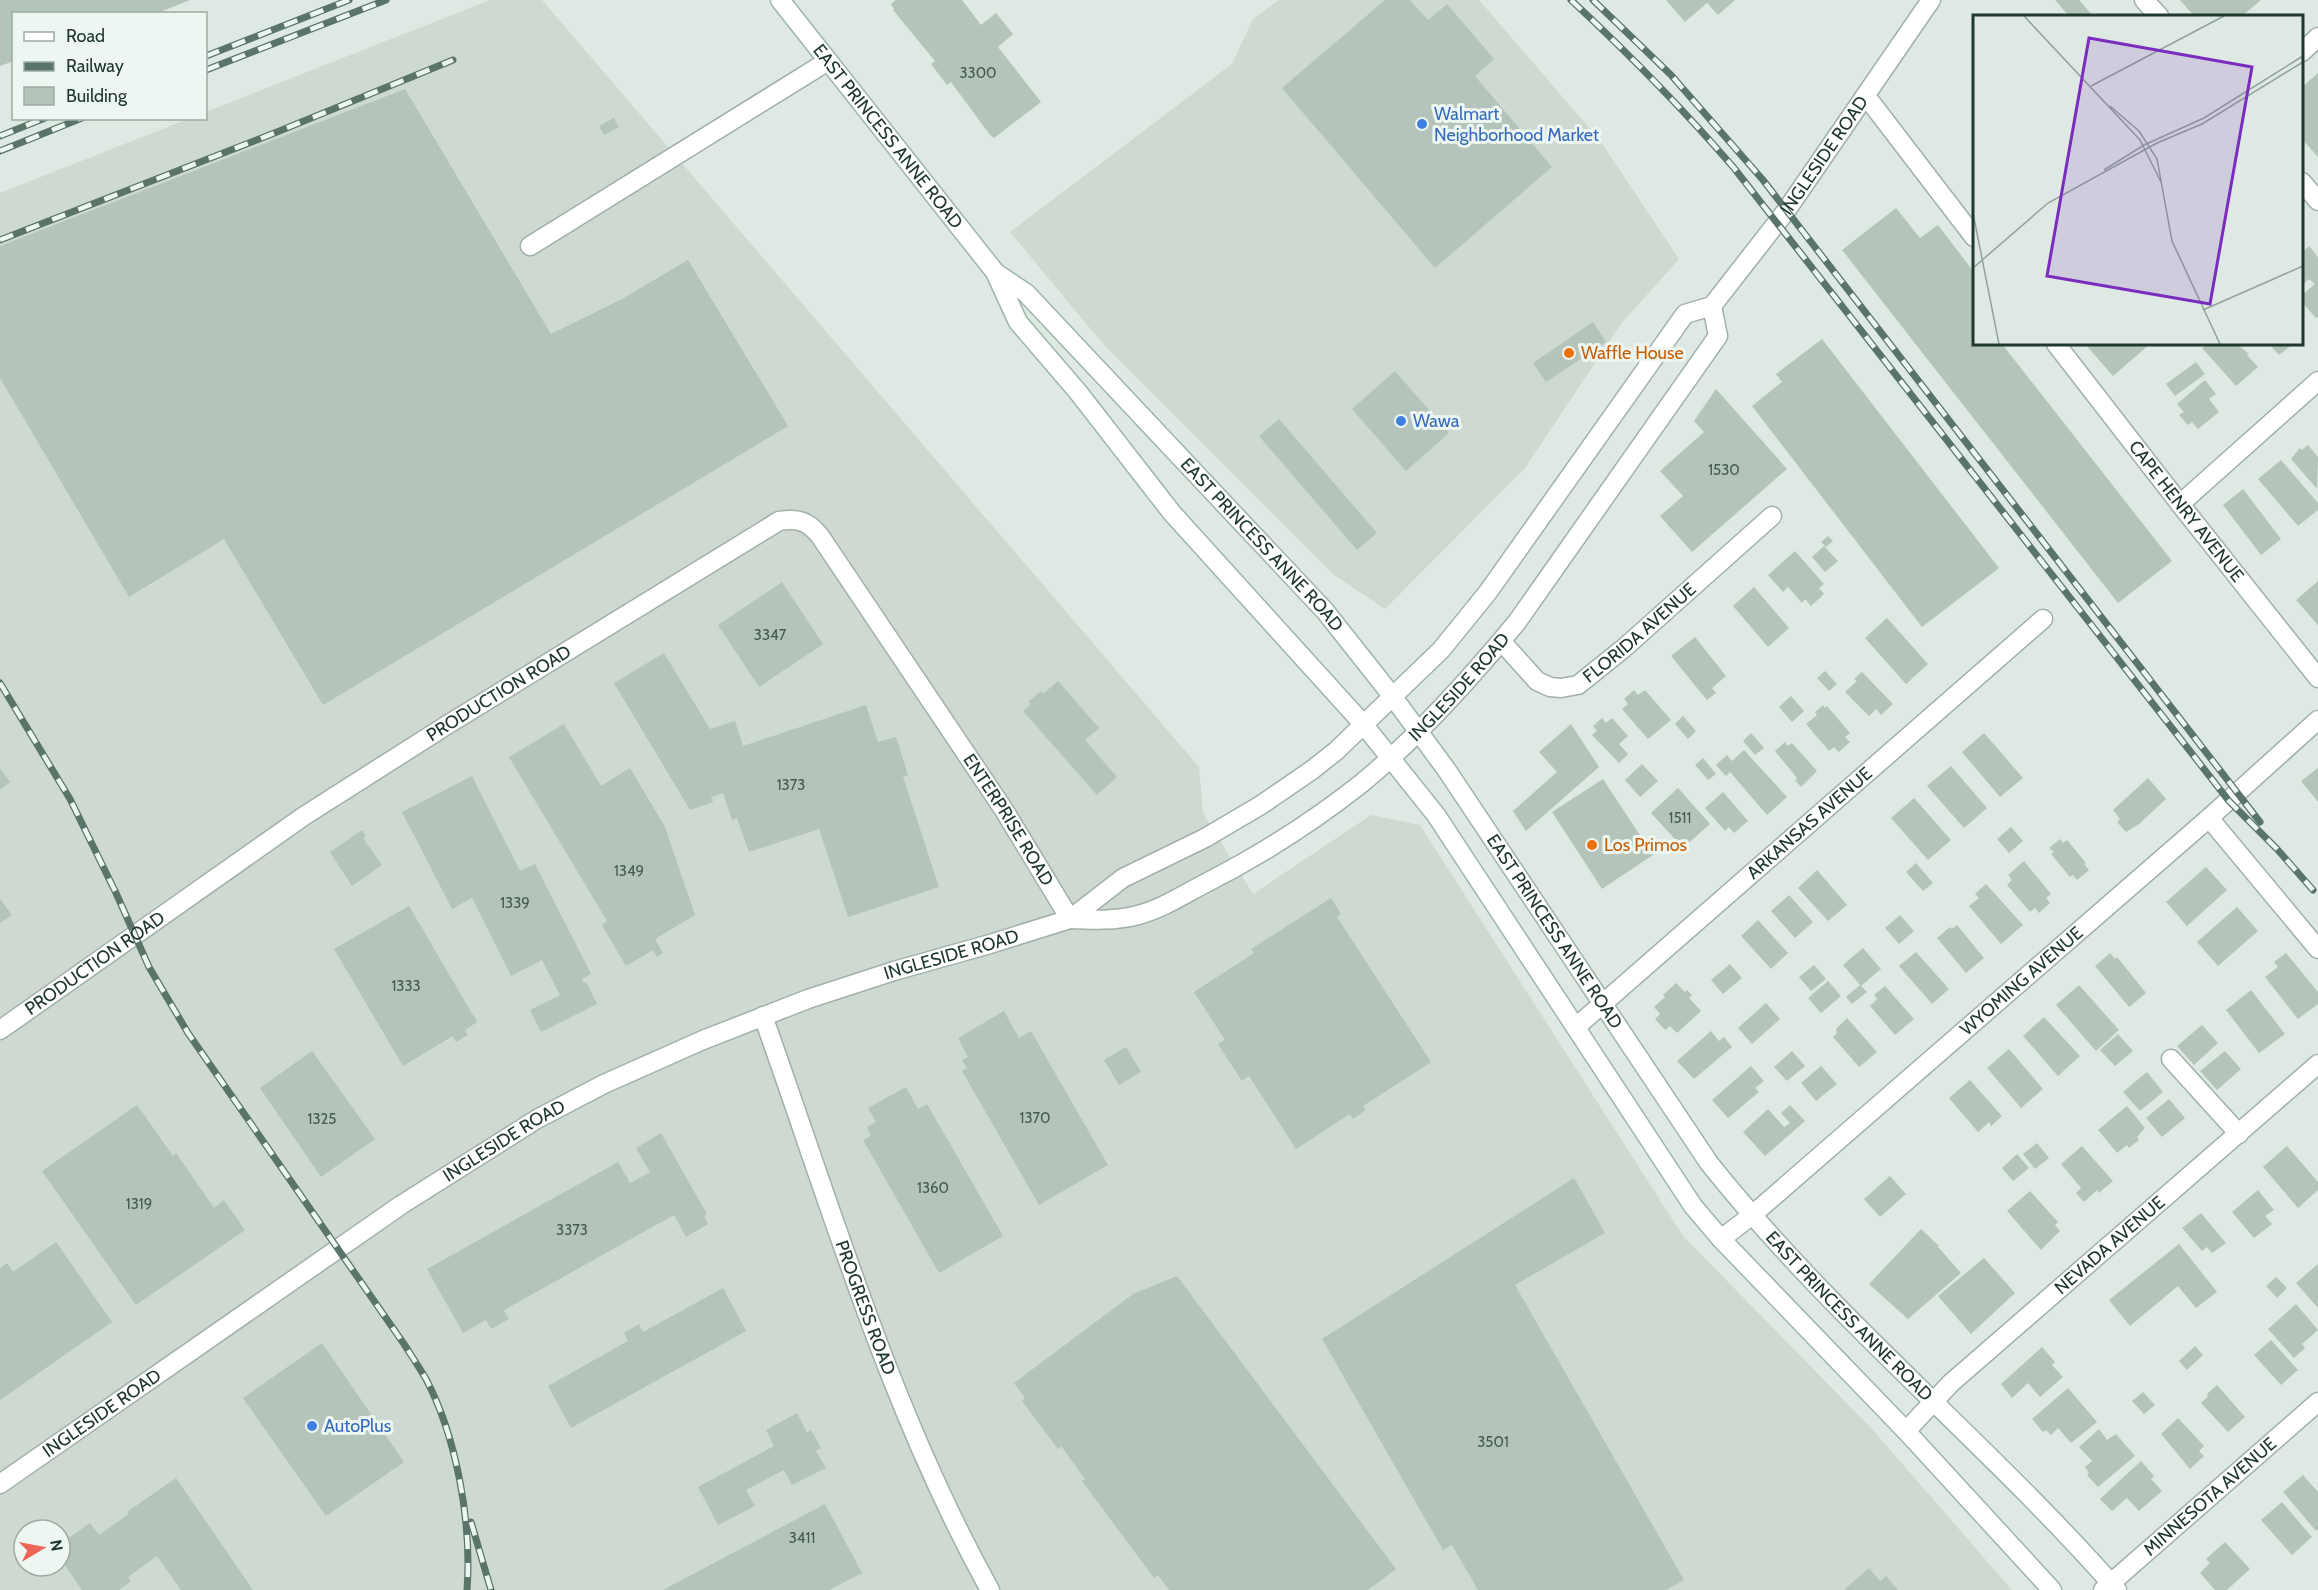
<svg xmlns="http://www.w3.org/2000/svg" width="2318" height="1590" font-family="Cabin,sans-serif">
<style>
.built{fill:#cdd9d1;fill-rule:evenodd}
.building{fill:#b4c4bb}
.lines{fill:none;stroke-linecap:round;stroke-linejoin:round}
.minor-casing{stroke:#a1b0a9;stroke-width:21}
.tertiary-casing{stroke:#a1b0a9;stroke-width:21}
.secondary-casing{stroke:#9eb5a9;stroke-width:21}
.minor{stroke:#fff;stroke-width:18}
.tertiary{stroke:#fff;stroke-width:18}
.secondary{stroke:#fff;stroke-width:18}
.rail-casing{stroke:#5a7469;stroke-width:7}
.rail{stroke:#eef6f1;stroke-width:4.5;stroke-dasharray:14;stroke-linecap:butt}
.shop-dot{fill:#3f7fe0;stroke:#eef6f1;stroke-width:2}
.food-dot{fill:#e8710a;stroke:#eef6f1;stroke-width:2}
.labels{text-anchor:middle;stroke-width:6;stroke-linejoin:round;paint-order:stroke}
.number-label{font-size:15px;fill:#455b51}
.shop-label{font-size:18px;fill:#366cbe;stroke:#eef6f1;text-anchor:start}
.street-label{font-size:18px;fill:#20382e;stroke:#eef6f1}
.food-label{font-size:18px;fill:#c56008;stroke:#eef6f1;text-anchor:start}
.inset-road{fill:none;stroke:#92a29b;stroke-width:1.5}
.view{fill:#7b2cbf;fill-opacity:0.15;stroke:#7b2cbf;stroke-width:3}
.inset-edge{fill:none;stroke:#20382e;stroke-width:3}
</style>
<rect width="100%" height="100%" fill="#dee9e3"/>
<g class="built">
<path d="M490,0H542L1199,767L1203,813L1253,894L1371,815L1420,825L1683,1236L1872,1429L2012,1590H0V193L188,119L206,118V112ZM24,1530H60V1566H24Z"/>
<path d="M1279,0H1479L1599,139L1679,259L1621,324L1525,468L1385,609L1334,575L1104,345L1010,232L1232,64L1253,19Z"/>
</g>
<g class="building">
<path d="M0,0H190L155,14H14V61L0,66Z"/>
<path d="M896,0H962L981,25L996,13L1013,34L998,47L1041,102L994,138L990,135L951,82L947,85L931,64L935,61L893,10L894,9L891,4Z"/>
<path d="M1385,0H1410L1428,20L1447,4L1494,59L1475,76L1552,167L1435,268L1282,88Z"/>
<path d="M1666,0H1735L1718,15L1707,3L1685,22Z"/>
<path d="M2055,0H2079L2093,16H2069Z"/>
<path d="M2180,0H2261L2242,16H2194Z"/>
<path d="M2318,73V157L2302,139V87Z"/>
<path d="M405,89L551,334L622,299L688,260L788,426L323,705L224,539L129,597L0,378V246Z"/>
<path d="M614,118L619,127L604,135L599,126Z"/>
<path d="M1896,208L1920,238L1938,225L1974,272V304L1973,305L1974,308V344H2002L2172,561L2118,603L1842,250Z"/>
<path d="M2309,246L2318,257V317L2316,318L2302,302V295L2315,284L2309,279L2302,285V253Z"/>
<path d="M1593,322L1606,342L1546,382L1533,363Z"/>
<path d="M1822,339L1999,568L1922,627L1752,406L1782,382L1776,374Z"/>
<path d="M2085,344H2150L2113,376Z"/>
<path d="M2207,344H2237L2249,354L2247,355L2258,367L2236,386L2202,348Z"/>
<path d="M2269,344H2293L2279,355Z"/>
<path d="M2196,362L2205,374L2175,396L2166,384Z"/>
<path d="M1395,371L1449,433L1406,471L1352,409Z"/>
<path d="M2205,380L2216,394L2209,399L2219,412L2198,429L2192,422L2188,425L2179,415L2184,412L2177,404Z"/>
<path d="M1716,389L1787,469L1692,552L1660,516L1683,496L1660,471L1704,432L1694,421Z"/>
<path d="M1279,419L1377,533L1357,550L1259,436Z"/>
<path d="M2308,445L2318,457L2317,489L2291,459L2300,448L2302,450Z"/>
<path d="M2281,460L2318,503V510L2298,526L2258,479Z"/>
<path d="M2243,489L2281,539L2261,555L2223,505Z"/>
<path d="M1828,536L1833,541L1826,547L1821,542Z"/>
<path d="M1824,546L1838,561L1825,572L1812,557Z"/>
<path d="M1795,551L1824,584L1819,588L1824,594L1811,606L1805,599L1802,603L1788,587L1783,592L1768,575Z"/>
<path d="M2318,581V625L2296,600Z"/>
<path d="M782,582L823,644L759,687L718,625Z"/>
<path d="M1754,587L1789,628L1768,647L1733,606Z"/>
<path d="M1887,618L1928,664L1906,684L1865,638Z"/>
<path d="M1695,637L1726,676L1712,688L1716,693L1707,700L1671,656Z"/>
<path d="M664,653L710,729L735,721L743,746L866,705L878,742L896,737L908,775L903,777L939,887L848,917L819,829L749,852L737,818L732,820L723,793L711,797L713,802L690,810L614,683Z"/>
<path d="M1825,671L1837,684L1829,691L1817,678Z"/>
<path d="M1862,672L1893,704L1881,715L1876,709L1869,716L1845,692L1857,681L1854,679Z"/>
<path d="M1058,681L1099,728L1085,740L1117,777L1097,795L1023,711L1031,704L1028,702L1041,691L1043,694Z"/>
<path d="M1634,690L1638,695L1645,690L1671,720L1648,739L1622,709L1628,704L1624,699Z"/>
<path d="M1791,696L1804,711L1792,722L1779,707Z"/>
<path d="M1823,705L1825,708L1827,706L1850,733L1845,737L1850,742L1839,752L1834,747L1829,751L1806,724L1817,715L1815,712Z"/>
<path d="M1683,716L1696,731L1688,739L1675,724Z"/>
<path d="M1602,718L1606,723L1612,718L1628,736L1619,744L1628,754L1619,763L1592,735L1597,731L1593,726Z"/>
<path d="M564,724L601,786L630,768L665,827L695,915L655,939L663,953L657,957L653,950L626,966L602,925L607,921L509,757Z"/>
<path d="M1571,724L1599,767L1526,831L1513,811L1557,772L1539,752Z"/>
<path d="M1751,733L1764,748L1755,755L1743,741Z"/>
<path d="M1984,733L2023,778L2000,797L1962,752Z"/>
<path d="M1785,742L1788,746L1792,743L1817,771L1801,787L1795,780L1797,778L1775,751Z"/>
<path d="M1744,750L1787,797L1767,815L1730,772L1726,776L1716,765L1727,755L1732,761Z"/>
<path d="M1703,758L1716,774L1708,780L1695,765Z"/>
<path d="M1642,764L1658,781L1640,797L1625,780Z"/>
<path d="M1951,766L1987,808L1964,828L1927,786Z"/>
<path d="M0,768L10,782L0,790Z"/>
<path d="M2318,768V802L2301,781Z"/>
<path d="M472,776L520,871L535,864L591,974L582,979L584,983L586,982L597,1004L541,1032L530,1010L560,995L542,960L511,976L472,898L452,909L402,812Z"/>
<path d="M2148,778L2166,799L2139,824L2126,832L2117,822L2120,819L2113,810Z"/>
<path d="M1603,779L1653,855L1602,889L1552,812Z"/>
<path d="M1678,788L1710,824L1683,848L1651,813Z"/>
<path d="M1723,792L1748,821L1734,833L1729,827L1725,831L1705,808Z"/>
<path d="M1914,798L1951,840L1928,860L1891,818Z"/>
<path d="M2011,827L2023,841L2009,853L1997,839Z"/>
<path d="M362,830L366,836L363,838L382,865L352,886L330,852Z"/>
<path d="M2060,839L2063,843L2067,840L2086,863L2084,864L2089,870L2077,880L2073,875L2070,877L2051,854L2054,852L2049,848Z"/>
<path d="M2024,861L2051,894L2046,898L2050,903L2039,913L2035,908L2030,912L2007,885L2012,880L2008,875Z"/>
<path d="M1916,863L1933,883L1923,891L1906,872Z"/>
<path d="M2206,867L2227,890L2187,926L2166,902Z"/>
<path d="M1817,870L1847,905L1828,921L1798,888Z"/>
<path d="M1986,884L2023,925L2001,944L1969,906L1979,898L1975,894Z"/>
<path d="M1789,895L1813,922L1795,938L1771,911Z"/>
<path d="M1331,898L1341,914L1337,917L1431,1062L1363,1106L1366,1110L1353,1119L1350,1114L1296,1149L1249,1076L1242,1081L1218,1044L1225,1040L1194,992L1254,953L1251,949Z"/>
<path d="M0,899L12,915L0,923Z"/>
<path d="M409,906L477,1022L465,1030L468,1035L456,1042L453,1036L403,1066L334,949Z"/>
<path d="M2237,907L2258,931L2218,966L2197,942Z"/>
<path d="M1900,915L1914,931L1899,944L1885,928Z"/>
<path d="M1758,920L1788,953L1771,969L1741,936Z"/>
<path d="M1957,925L1984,958L1966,973L1937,938L1950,927L1952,929Z"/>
<path d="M1863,948L1881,969L1861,986L1843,965Z"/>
<path d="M1916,952L1949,989L1932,1004L1899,966Z"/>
<path d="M2110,953L2115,959L2117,957L2146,993L2129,1007L2095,966Z"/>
<path d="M2286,953L2318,992V1004L2298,1019L2265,977L2278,967L2274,962Z"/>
<path d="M1730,964L1742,978L1723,994L1711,980Z"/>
<path d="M1814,965L1826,979L1811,991L1799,977Z"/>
<path d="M1828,981L1841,996L1821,1013L1808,998Z"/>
<path d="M1676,983L1685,992L1687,990L1692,995L1689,998L1701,1011L1677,1033L1670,1026L1665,1030L1655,1019L1660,1014L1654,1007L1665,997L1663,995Z"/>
<path d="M1860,985L1867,992L1852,1004L1846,997Z"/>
<path d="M2079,985L2119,1030L2096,1051L2056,1005Z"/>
<path d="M1885,986L1914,1019L1895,1035L1870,1006L1877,999L1874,995Z"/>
<path d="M2251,990L2285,1034L2259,1053L2226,1010Z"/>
<path d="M1766,1003L1780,1019L1752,1044L1738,1028Z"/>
<path d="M1004,1011L1019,1038L1031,1031L1108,1165L1039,1205L962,1071L967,1068L962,1060L968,1057L958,1038Z"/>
<path d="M2044,1017L2080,1056L2058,1076L2023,1036Z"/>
<path d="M1847,1018L1877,1052L1859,1067L1833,1037L1837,1033L1836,1029Z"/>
<path d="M2202,1025L2218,1043L2194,1065L2177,1046Z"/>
<path d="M1711,1031L1719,1041L1724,1037L1732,1047L1694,1079L1677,1061Z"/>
<path d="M2118,1034L2133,1051L2115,1066L2100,1050Z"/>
<path d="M1126,1047L1141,1072L1119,1085L1104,1060Z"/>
<path d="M2009,1049L2043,1089L2021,1108L1987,1068Z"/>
<path d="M312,1051L375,1139L321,1177L260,1088Z"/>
<path d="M1792,1051L1805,1066L1787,1081L1774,1067Z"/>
<path d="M2225,1051L2241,1069L2217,1090L2200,1071Z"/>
<path d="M1751,1066L1764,1081L1755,1088L1759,1092L1728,1118L1712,1100Z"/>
<path d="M1821,1066L1837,1084L1816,1101L1801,1083Z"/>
<path d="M2147,1072L2163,1092L2140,1111L2123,1092Z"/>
<path d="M1970,1080L2002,1116L1991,1126L1989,1122L1978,1132L1949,1098Z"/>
<path d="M906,1087L918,1109L927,1104L1003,1236L939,1273L863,1140L871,1136L867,1127L876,1122L868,1108Z"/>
<path d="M2169,1099L2185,1118L2162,1137L2146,1118Z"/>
<path d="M137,1105L173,1156L176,1153L214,1208L224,1200L245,1230L136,1305L42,1171Z"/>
<path d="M1790,1105L1805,1121L1765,1156L1743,1132L1768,1109L1784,1127L1790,1123L1781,1113Z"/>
<path d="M2127,1106L2145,1128L2137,1137L2139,1140L2129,1148L2127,1145L2117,1153L2098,1130Z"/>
<path d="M661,1133L707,1214L704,1216L708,1224L686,1237L674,1215L504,1310L509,1319L491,1329L486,1320L463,1333L427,1269L618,1162L630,1183L650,1172L636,1148Z"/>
<path d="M2037,1143L2049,1158L2035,1169L2023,1154Z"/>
<path d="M2082,1146L2113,1181L2099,1193L2097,1190L2084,1202L2076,1193L2081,1188L2061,1164Z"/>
<path d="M2287,1146L2318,1182V1190L2298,1208L2263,1167Z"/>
<path d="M2017,1154L2029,1168L2013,1181L2002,1168Z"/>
<path d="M1890,1176L1906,1194L1880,1217L1864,1199Z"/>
<path d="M1574,1178L1605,1233L1515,1285L1684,1580L1666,1590H1478L1452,1545L1443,1550L1322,1339Z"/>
<path d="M2258,1190L2274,1210L2265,1216L2272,1224L2254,1238L2232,1212Z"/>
<path d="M2030,1191L2058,1222L2055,1225L2060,1231L2041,1250L2007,1211Z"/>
<path d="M2201,1213L2226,1243L2212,1253L2207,1247L2202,1251L2182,1228Z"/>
<path d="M1921,1229L1939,1246L1938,1247L1961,1273L1908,1319L1869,1284Z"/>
<path d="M56,1242L112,1322L0,1400V1268L7,1263L13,1272Z"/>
<path d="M2179,1244L2217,1292L2196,1308L2178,1286L2130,1326L2109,1300Z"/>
<path d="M1984,1258L2015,1293L1971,1334L1938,1296Z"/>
<path d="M2318,1264V1308L2296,1283Z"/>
<path d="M1177,1276L1396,1569L1368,1590H1169L1158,1575L1154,1578L1082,1481L1085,1479L1061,1446L1058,1449L1022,1401L1025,1398L1014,1383L1133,1294Z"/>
<path d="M2276,1277L2287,1288L2277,1298L2266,1286Z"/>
<path d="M723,1288L746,1331L571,1428L548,1386L628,1341L624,1333L639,1324L643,1332Z"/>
<path d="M2296,1304L2318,1330L2302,1344L2305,1348L2294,1358L2268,1329Z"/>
<path d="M2271,1340L2298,1370L2281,1385L2254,1355Z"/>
<path d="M322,1343L404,1462L326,1516L243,1398Z"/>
<path d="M2195,1346L2203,1355L2187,1370L2179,1361Z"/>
<path d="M2042,1347L2055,1362L2052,1365L2063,1377L2040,1397L2028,1383L2012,1398L2001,1384Z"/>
<path d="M2217,1385L2245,1417L2228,1432L2201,1403L2208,1396L2207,1394Z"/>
<path d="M2068,1388L2097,1422L2071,1443L2058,1428L2051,1435L2046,1430L2043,1432L2032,1419Z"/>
<path d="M2143,1392L2155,1405L2144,1414L2132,1401Z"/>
<path d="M797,1413L807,1433L811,1430L821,1448L816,1451L826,1468L792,1485L784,1470L746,1490L755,1506L718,1525L698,1487L774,1446L766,1430Z"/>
<path d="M2178,1418L2204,1446L2199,1451L2204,1456L2190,1469L2161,1434Z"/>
<path d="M2099,1429L2107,1440L2116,1434L2135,1456L2098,1487L2087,1475L2089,1473L2085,1467L2092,1461L2079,1447Z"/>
<path d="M2141,1461L2154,1476L2151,1479L2162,1491L2139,1511L2127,1498L2112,1511L2100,1499Z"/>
<path d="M2303,1475L2318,1492V1529L2316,1531L2283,1492Z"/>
<path d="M176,1478L253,1590H181L157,1556L128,1577L131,1581L119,1590H82L60,1558V1544L90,1523L99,1535L129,1514L127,1512Z"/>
<path d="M2282,1502L2312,1537L2292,1555L2261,1520Z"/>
<path d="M825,1504L862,1573L829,1590H663Z"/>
<path d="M2225,1542L2250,1569L2227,1590H2215L2200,1573L2210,1563L2206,1559Z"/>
<path d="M1869,1568L1880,1581L1886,1576L1898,1590H1844Z"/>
</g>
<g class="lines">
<g class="minor-casing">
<g id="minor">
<path d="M2144,0L2159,16"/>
<path d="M2302,52L2318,37"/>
<path d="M2302,182L2318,201"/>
<path d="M530,246L828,61"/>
<path d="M2180,504L2318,381"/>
<path id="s1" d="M1501,641L1537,681L1550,687L1561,688L1578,685L1624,648L1772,516"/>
<path d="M2209,818L2318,949"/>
<path id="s2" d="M763,1016C832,1209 890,1410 990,1590"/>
<path id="s3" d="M1576,1027L2043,619"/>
<path id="s4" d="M0,1030L304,816L447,725L779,521C798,518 808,521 820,536L1004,810L1070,919"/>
<path d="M2171,1059L2239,1134"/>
<path id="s5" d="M1721,1239L1751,1216L2209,818L2318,720"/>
<path id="s6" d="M1906,1431L1951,1383L2318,1064"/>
<path id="s7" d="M2103,1590L2318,1402"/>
</g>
</g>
<g class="tertiary-casing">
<g id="tertiary">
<path d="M1866,96L1974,237"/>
<path id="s8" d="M2056,344L2180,504L2318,678"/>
<path id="s9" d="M1070,919C1093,920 1116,921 1138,915C1161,909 1183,895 1204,884C1259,856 1314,821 1362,783C1419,736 1470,679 1517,622L1718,336L1712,306"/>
<path id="s10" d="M0,1484L401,1205L537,1119L604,1084L703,1040L808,999L894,971L990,944L1070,919L1123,878L1205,838L1261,805L1312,770L1336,751L1441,650L1488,592L1685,314L1712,306L1786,211L1931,0"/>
</g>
</g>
<g class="secondary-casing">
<g id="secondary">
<path id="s11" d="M780,0L995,272L1018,322L1078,392L1172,513L1364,725L1436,815L1693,1206L1721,1239L1906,1431L2052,1590"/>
<path id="s12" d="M996,273L1026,293L1325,611L1393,697L1446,769L1709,1163C1832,1318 1987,1442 2117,1590"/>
</g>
</g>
<use href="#minor" class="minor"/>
<use href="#tertiary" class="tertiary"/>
<use href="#secondary" class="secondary"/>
<g class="rail-casing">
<g id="rail">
<path d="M1571,0C1629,54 1683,109 1734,168L2229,801L2277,849L2313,890"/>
<path d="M1593,0L1671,75L1763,180L2260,822"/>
<path d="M206,56L349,0"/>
<path d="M206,70L386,0"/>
<path d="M0,136L45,118"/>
<path d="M0,151L82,118"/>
<path d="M0,240L277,132L453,60"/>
<path d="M0,683L70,799L116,893L149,967L188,1033L404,1344C411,1355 419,1367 426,1379C457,1438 472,1524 467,1590"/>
<path d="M471,1522L491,1590"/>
</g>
</g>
<use href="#rail" class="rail"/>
</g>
<g class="shop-dot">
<circle cx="1422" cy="124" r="6"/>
<circle cx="1401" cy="421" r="6"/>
<circle cx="312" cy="1426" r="6"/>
</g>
<g class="food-dot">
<circle cx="1569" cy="353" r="6"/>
<circle cx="1592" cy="845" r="6"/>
</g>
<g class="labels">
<g class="number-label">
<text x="978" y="78">3300</text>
<text x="1724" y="475">1530</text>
<text x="770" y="640">3347</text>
<text x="791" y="790">1373</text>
<text x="1680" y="823">1511</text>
<text x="629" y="876">1349</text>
<text x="515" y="908">1339</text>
<text x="406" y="991">1333</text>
<text x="1035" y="1123">1370</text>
<text x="322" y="1124">1325</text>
<text x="933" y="1193">1360</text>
<text x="139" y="1209">1319</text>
<text x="572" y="1235">3373</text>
<text x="1493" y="1447">3501</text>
<text x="802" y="1543">3411</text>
</g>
<g class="shop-label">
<text x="1434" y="120">Walmart<tspan x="1434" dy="21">Neighborhood Market</tspan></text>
<text x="1413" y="427">Wawa</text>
<text x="324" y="1432">AutoPlus</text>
</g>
<g class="street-label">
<text dy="6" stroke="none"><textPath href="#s11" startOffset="174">EAST PRINCESS ANNE ROAD</textPath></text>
<text dy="6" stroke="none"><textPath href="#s10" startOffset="2313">INGLESIDE ROAD</textPath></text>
<text dy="6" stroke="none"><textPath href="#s8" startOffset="212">CAPE HENRY AVENUE</textPath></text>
<text dy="6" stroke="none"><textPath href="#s12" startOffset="381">EAST PRINCESS ANNE ROAD</textPath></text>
<text dy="6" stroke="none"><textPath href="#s1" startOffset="177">FLORIDA AVENUE</textPath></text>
<text dy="6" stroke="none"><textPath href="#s9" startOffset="466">INGLESIDE ROAD</textPath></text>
<text dy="6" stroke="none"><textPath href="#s4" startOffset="602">PRODUCTION ROAD</textPath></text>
<text dy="6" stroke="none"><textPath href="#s4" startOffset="1318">ENTERPRISE ROAD</textPath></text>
<text dy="6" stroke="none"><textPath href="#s3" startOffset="310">ARKANSAS AVENUE</textPath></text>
<text dy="6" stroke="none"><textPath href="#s12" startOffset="867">EAST PRINCESS ANNE ROAD</textPath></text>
<text dy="6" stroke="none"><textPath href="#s10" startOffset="1096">INGLESIDE ROAD</textPath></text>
<text dy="6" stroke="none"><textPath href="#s4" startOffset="116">PRODUCTION ROAD</textPath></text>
<text dy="6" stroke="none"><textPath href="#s5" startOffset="396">WYOMING AVENUE</textPath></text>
<text dy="6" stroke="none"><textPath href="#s10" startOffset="610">INGLESIDE ROAD</textPath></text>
<text dy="6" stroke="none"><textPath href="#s6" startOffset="276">NEVADA AVENUE</textPath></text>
<text dy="6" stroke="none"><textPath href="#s2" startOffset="309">PROGRESS ROAD</textPath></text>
<text dy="6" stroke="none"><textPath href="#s12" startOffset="1353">EAST PRINCESS ANNE ROAD</textPath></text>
<text dy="6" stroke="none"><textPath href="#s10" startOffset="124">INGLESIDE ROAD</textPath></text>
<text dy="6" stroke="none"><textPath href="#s7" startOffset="142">MINNESOTA AVENUE</textPath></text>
</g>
<g class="food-label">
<text x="1581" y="359">Waffle House</text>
<text x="1604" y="851">Los Primos</text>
</g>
</g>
<g transform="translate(1973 15)">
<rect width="330" height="330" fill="#dee9e3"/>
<path class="inset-road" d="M51,1L167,125L188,167M118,71L251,1M137,91L166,116L184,144L199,226L247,329M131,155L171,130L231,103L330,41M0,198L26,329M0,253L75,188L184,128L229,109L330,47M230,295L330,251"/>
<path class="view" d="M116,23L279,52L237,289L74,261Z"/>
<rect width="330" height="330" class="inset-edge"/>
</g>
<rect x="12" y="12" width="195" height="108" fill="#eef6f1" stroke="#9caaa3" stroke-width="1.5"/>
<rect x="24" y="32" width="30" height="9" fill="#ffffff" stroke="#9caaa3" stroke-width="1.5"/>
<text x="66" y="42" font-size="18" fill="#20382e">Road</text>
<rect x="24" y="62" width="30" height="9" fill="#5a7469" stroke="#9caaa3" stroke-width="1.5"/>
<text x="66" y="72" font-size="18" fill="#20382e">Railway</text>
<rect x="24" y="87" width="30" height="18" fill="#b4c4bb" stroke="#9caaa3" stroke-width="1.5"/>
<text x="66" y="102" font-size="18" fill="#20382e">Building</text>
<g transform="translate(42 1548) rotate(80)"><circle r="28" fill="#eef6f1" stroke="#9caaa3" stroke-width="1.5"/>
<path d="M0-4.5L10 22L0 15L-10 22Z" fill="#ed6558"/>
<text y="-9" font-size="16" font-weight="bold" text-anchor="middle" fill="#20382e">N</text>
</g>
</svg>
